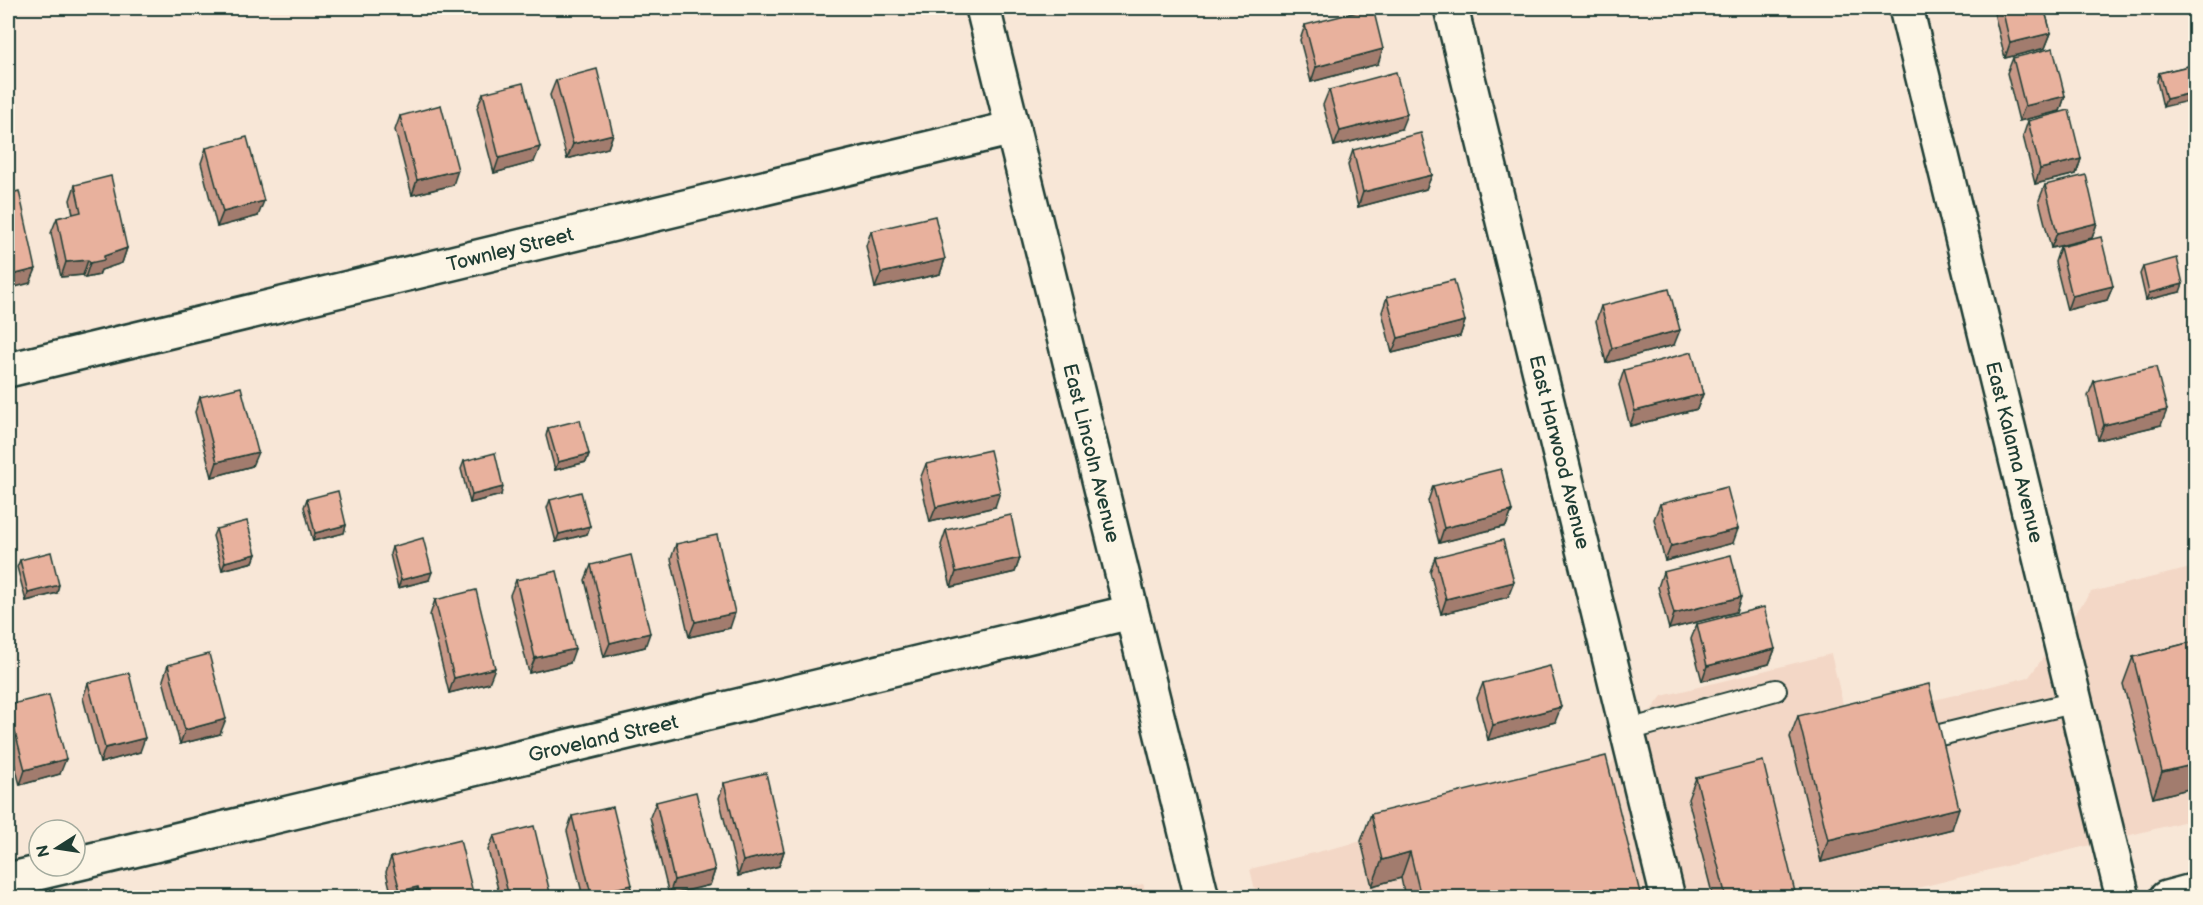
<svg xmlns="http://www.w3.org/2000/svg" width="2203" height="905" font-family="'Balsamiq Sans',sans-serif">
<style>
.built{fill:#f3d7c6}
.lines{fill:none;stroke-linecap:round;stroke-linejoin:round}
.lane-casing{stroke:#1f3d34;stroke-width:24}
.street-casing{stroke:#1f3d34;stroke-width:38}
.secondary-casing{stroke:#1f3d34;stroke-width:38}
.lane{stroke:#fcf5e5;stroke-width:20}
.street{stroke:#fcf5e5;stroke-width:33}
.secondary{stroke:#fcf5e5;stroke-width:33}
.wall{fill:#c89887;stroke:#1f3d34;stroke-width:1.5}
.shaded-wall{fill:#a27c6e;stroke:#1f3d34;stroke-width:1.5}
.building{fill:#e8b19d;stroke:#1f3d34;stroke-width:1.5}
.labels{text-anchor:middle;stroke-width:6;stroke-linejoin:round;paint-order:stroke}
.street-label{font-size:20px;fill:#1f3d34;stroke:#fcf5e5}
</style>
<rect width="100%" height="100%" fill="#f8e7d7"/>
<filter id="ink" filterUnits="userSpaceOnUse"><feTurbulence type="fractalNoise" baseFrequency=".0167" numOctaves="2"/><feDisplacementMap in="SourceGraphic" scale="12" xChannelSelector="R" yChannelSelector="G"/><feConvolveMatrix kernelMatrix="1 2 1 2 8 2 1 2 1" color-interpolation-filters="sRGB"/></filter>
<g filter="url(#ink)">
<g class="built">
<path d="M2195,567V819L1877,898H1257L1250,869L1597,782L1662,696L1831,654L1847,721L2029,677L2091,592Z"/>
<path d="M1143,884L1147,897H1086Z"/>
</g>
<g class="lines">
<g class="lane-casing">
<g id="lane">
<path d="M1628,730L1776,690"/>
<path d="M1940,735L2076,702"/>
</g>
</g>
<g class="street-casing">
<g id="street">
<path d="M1451,8L1668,898"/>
<path d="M1906,8L2123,898"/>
<path d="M8,370L1013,128"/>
<path d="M75,864L1131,612"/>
<path d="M8,880L67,866"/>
</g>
</g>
<g class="secondary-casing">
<g id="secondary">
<path d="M983,8L1202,898"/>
<path d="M2166,898L2196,890"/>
</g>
</g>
<use href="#lane" class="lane"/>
<use href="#street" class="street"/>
<use href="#secondary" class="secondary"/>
</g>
<g class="wall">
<path d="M1994,8H2044L2051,33L2045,48L2005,58L1993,9Z"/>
<path d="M1305,25L1378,64L1311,82L1300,40Z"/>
<path d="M2013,58L2065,96L2060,111L2019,121L2007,73Z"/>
<path d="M2193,65L2163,107L2157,81L2159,73Z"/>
<path d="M556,80L613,134L608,148L567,159L550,95Z"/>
<path d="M1329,90L1401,129L1334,146L1323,105Z"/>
<path d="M483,93L534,162L494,173L477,108Z"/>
<path d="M400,116L453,185L412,195L395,130Z"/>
<path d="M2028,121L2081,159L2076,174L2035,184L2023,136Z"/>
<path d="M206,148L258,216L217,227L201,163Z"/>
<path d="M1353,150L1432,175L1426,189L1358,207L1348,165Z"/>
<path d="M75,185L127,248L122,263L101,270L99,275L85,278L83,275L61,277L51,233L57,218L73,214L70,200Z"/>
<path d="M2045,185L2097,223L2092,238L2051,248L2039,200Z"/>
<path d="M871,231L945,259L940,274L875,288L866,246Z"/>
<path d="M2060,247L2113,286L2107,300L2067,310L2055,262Z"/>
<path d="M2143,267L2180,292L2146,300L2140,274Z"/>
<path d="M1387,297L1465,321L1460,336L1392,353L1382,312Z"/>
<path d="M1601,306L1674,345L1606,363L1596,321Z"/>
<path d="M1624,370L1703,394L1697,409L1630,426L1619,385Z"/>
<path d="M2094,381L2161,425L2098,440L2088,396Z"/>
<path d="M200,397L252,466L212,477L195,412Z"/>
<path d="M548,428L589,454L586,462L555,470L546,436Z"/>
<path d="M464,461L501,495L470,503L461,469Z"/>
<path d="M926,464L995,507L930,522L920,479Z"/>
<path d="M1433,486L1512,511L1506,526L1439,543L1428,501Z"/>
<path d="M307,499L346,525L344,533L313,541L304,507Z"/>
<path d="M550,500L590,526L587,534L556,542L547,508Z"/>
<path d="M1660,504L1733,543L1665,561L1654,519Z"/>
<path d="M216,529L256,554L253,562L222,570L213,536Z"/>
<path d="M946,530L1020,558L1015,572L951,587L941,545Z"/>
<path d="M676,544L730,628L689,637L671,559Z"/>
<path d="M392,547L429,580L398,588L390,554Z"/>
<path d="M1435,557L1508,597L1441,614L1430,572Z"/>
<path d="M20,560L57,593L26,601L17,567Z"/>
<path d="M591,565L645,647L604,657L585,580Z"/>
<path d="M1663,572L1736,612L1669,629L1658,587Z"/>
<path d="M516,580L570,663L529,673L510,595Z"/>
<path d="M435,600L489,683L449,693L430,615Z"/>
<path d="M1697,624L1775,649L1769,664L1702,681L1691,639Z"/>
<path d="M2196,641V787L2153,798L2123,684L2133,657Z"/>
<path d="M168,665L220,734L180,744L163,680Z"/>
<path d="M88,683L140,752L100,763L83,698Z"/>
<path d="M1483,683L1555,722L1488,740L1477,698Z"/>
<path d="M8,705L60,774L20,785L8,739Z"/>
<path d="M1798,716L1952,829L1821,862L1790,737Z"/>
<path d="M1696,778L1795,892L1794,897H1713L1688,799Z"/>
<path d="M724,783L784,851L779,866L738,876L719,798Z"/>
<path d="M656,802L715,870L710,885L669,895L650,817Z"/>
<path d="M1371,814L1641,897H1405L1401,878L1372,886L1361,841Z"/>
<path d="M572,816L632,885L627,897H583L567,831Z"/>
<path d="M494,836L551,897H500L488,850Z"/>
<path d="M391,857L474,897H392L386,872Z"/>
</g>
<g class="shaded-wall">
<path d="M2051,33L2045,48L2005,58L2010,43Z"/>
<path d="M1383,49L1378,64L1311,82L1316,67Z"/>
<path d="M2196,92V99L2163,107L2166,99Z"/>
<path d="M2065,96L2060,111L2019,121L2025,106Z"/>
<path d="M1407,114L1401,129L1334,146L1340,131Z"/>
<path d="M613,134L608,148L567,159L573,144Z"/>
<path d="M540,147L534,162L494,173L499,158Z"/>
<path d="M2081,159L2076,174L2035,184L2040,169Z"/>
<path d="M458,170L453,185L412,195L417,180Z"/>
<path d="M1432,175L1426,189L1358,207L1363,192Z"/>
<path d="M264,201L258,216L217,227L223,212Z"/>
<path d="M2097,223L2092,238L2051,248L2057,233Z"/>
<path d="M127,248L122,263L101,270L99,275L85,278L90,263L104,256Z"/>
<path d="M945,259L940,274L875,288L881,273Z"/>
<path d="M88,260L83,275L61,277L66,262Z"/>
<path d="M36,269L30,283L8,289V276Z"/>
<path d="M2183,284L2180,292L2146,300L2149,293Z"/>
<path d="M2113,286L2107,300L2067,310L2072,296Z"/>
<path d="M1465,321L1460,336L1392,353L1398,338Z"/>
<path d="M1680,330L1674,345L1606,363L1612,348Z"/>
<path d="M1703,394L1697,409L1630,426L1635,411Z"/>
<path d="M2167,410L2161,425L2098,440L2104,425Z"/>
<path d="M258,452L252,466L212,477L217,462Z"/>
<path d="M589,454L586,462L555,470L558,462Z"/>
<path d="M503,487L501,495L470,503L472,495Z"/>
<path d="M1000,492L995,507L930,522L936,507Z"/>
<path d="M1512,511L1506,526L1439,543L1444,528Z"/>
<path d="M346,525L344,533L313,541L315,533Z"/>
<path d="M590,526L587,534L556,542L559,534Z"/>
<path d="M1738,529L1733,543L1665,561L1671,546Z"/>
<path d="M256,554L253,562L222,570L225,562Z"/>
<path d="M1020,558L1015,572L951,587L956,572Z"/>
<path d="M432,572L429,580L398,588L401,580Z"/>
<path d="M1514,582L1508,597L1441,614L1446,599Z"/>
<path d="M59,585L57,593L26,601L28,593Z"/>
<path d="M1741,597L1736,612L1669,629L1674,614Z"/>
<path d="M735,613L730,628L689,637L695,622Z"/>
<path d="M650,633L645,647L604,657L610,643Z"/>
<path d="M575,649L570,663L529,673L535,658Z"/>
<path d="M1775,649L1769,664L1702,681L1707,666Z"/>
<path d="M495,668L489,683L449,693L454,678Z"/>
<path d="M1561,707L1555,722L1488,740L1493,725Z"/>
<path d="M226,719L220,734L180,744L185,730Z"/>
<path d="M145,738L140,752L100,763L105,748Z"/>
<path d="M66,759L60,774L20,785L25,770Z"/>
<path d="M2196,764V787L2153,798L2162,772Z"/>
<path d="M1959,808L1952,829L1821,862L1828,840Z"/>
<path d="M784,851L779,866L738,876L743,861Z"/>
<path d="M1410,852L1401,878L1372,886L1382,860Z"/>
<path d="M715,870L710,885L669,895L674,880Z"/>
<path d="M632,885L627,897H590L591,894Z"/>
<path d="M418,887L414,897H398L400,891Z"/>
<path d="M1795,892L1794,897H1775Z"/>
</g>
<g class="building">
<path d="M1373,8L1383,49L1316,67L1305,25Z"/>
<path d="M2002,8H2044L2051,33L2010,43Z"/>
<path d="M2053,48L2065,96L2025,106L2013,58Z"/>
<path d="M2193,65L2196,73V92L2166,99L2159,73Z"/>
<path d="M597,69L613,134L573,144L556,80Z"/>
<path d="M1396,72L1407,114L1340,131L1329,90Z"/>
<path d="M523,83L540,147L499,158L483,93Z"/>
<path d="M441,105L458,170L417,180L400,116Z"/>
<path d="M2069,110L2081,159L2040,169L2028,121Z"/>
<path d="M1421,133L1432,175L1363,192L1353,150Z"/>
<path d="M247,137L264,201L223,212L206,148Z"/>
<path d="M2086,175L2097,223L2057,233L2045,185Z"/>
<path d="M111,176L127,248L104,256V260L90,263L88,260L66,262L57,218L81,212L75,185Z"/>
<path d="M19,191L36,269L8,276V194Z"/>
<path d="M935,216L945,259L881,273L871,231Z"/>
<path d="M2101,237L2113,286L2072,296L2060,247Z"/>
<path d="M2177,258L2183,284L2149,293L2143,267Z"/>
<path d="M1454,280L1465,321L1398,338L1387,297Z"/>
<path d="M1669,289L1680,330L1612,348L1601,306Z"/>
<path d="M1692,352L1703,394L1635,411L1624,370Z"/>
<path d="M2156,367L2167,410L2104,425L2094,381Z"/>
<path d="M241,387L258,452L217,462L200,397Z"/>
<path d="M580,420L589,454L558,462L548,428Z"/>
<path d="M990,450L1000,492L936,507L926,464Z"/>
<path d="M495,453L503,487L472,495L464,461Z"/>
<path d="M1501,469L1512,511L1444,528L1433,486Z"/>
<path d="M1727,487L1738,529L1671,546L1660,504Z"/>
<path d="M338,491L346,525L315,533L307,499Z"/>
<path d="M581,492L590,526L559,534L550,500Z"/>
<path d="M1011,515L1020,558L956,572L946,530Z"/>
<path d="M247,521L256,554L225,562L216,529Z"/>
<path d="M717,535L735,613L695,622L676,544Z"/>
<path d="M423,538L432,572L401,580L392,547Z"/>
<path d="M1503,540L1514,582L1446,599L1435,557Z"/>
<path d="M51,552L59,585L28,593L20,560Z"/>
<path d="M631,555L650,633L610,643L591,565Z"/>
<path d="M1731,555L1741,597L1674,614L1663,572Z"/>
<path d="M557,571L575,649L535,658L516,580Z"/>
<path d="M476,590L495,668L454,678L435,600Z"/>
<path d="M1764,607L1775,649L1707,666L1697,624Z"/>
<path d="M2196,641V764L2162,772L2133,657Z"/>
<path d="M209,654L226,719L185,730L168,665Z"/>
<path d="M1550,666L1561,707L1493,725L1483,683Z"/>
<path d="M129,673L145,738L105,748L88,683Z"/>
<path d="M1929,684L1959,808L1828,840L1798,716Z"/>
<path d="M49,695L66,759L25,770L8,705Z"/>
<path d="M1606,756L1641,897H1421L1410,852L1382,860L1371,814Z"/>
<path d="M1763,761L1795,892L1775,897H1726L1696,778Z"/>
<path d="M766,773L784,851L743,861L724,783Z"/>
<path d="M696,792L715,870L674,880L656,802Z"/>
<path d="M613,807L632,885L591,894L572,816Z"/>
<path d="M534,826L551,897H509L494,836Z"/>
<path d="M460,840L474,897H421L418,887L400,891L391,857Z"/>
<path d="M1047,889L1049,897H1011Z"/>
<path d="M291,892L293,897H270Z"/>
</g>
</g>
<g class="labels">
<g class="street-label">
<text transform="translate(510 249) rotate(-14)" y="7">Townley Street</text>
<text transform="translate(1560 452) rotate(76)" y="7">East Harwood Avenue</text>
<text transform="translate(2015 452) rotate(76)" y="7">East Kalama Avenue</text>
<text transform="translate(1092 453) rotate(76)" y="7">East Lincoln Avenue</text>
<text transform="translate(603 738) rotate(-13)" y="7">Groveland Street</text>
</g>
</g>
<rect width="2203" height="905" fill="none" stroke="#fcf5e5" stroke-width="30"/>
<rect x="15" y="15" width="2173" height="875" fill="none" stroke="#1f3d34" stroke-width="2" filter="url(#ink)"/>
<g transform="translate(57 848) rotate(258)"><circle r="28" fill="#fcf5e5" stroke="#a4ab9e" stroke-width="1.5"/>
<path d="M0-4.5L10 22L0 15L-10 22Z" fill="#1f3d34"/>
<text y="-9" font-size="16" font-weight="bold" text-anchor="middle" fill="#1f3d34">N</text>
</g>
</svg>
